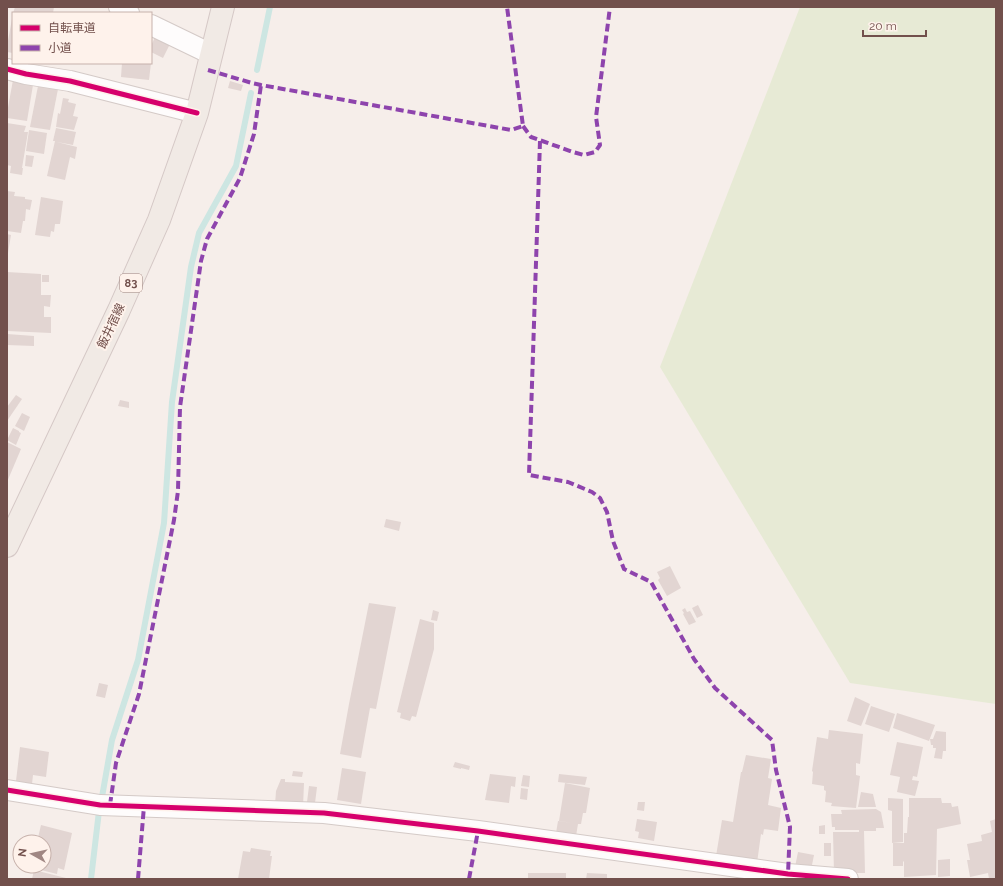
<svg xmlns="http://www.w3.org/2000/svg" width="1003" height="886" font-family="Raleway,'Noto Sans JP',sans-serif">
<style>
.green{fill:#e7ead5}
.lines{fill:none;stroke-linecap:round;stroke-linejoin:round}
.stream{stroke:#cde6e2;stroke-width:6}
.building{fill:#e2d5d2}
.street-casing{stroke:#d4cac7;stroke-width:22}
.primary-casing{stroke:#d5c8c6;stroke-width:24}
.street{stroke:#fefcfc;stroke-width:20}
.primary{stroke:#f1eae5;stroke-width:22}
.quiet{stroke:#8e44ad;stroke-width:4;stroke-dasharray:8 4;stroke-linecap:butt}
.cycleway-casing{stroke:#fef2eb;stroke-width:8}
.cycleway{stroke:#d6006c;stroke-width:5}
.labels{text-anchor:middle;stroke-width:4;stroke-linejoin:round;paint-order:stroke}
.shield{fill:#fef2eb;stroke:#9c817c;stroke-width:1}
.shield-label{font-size:11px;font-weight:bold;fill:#72504c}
.street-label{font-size:12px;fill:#72504c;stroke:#fef2eb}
</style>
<rect width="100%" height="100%" fill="#f6eeea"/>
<path class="green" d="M800,7H996V704L850,683L660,367Z"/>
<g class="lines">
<g class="stream">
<path d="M257,70L270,7"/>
<path d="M102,797L112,740L138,660L164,523L172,402L191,267L199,233L236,166L251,93"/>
<path d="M91,879L99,811"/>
</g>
</g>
<g class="building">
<path d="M15,7H54L53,13H13Z"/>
<path d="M12,19H13V53L7,52V46Z"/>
<path d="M155,37L170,44L163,58L151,52V46Z"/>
<path d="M122,63H151L149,80L121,77Z"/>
<path d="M13,80L33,85L27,121L7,118V113Z"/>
<path d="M230,81L243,85L241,91L228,88Z"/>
<path d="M38,86L58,89L50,130L30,127Z"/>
<path d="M63,98L69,99L68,102L76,104L73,116L78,117L74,130L56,127L58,113L60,114Z"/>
<path d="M7,123L26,126L24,132H28L22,168H23L22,175L10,173L11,166L7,165Z"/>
<path d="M56,128L76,132L73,145L57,142L77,147L75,159L70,157L65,180L47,176L55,141H53Z"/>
<path d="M29,130L47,133L44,154L26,151Z"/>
<path d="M26,155L34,156L32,167L25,166Z"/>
<path d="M7,191L15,192L14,196L25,197V199L32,200L30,210L26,209L25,221H23L21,233L7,231Z"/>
<path d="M41,197L63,201L60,224H55L54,232L51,231L50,237L35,235Z"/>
<path d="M7,234L11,235L8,253H7Z"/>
<path d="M7,272L41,274V295H51L50,307L44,306V317H51V333L7,331Z"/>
<rect x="42" y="275" width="7" height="7"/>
<path d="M7,334L34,336V346L7,345Z"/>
<path d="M16,395L22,399L7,421V407Z"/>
<path d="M120,400L129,402V408L118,406Z"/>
<path d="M22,413L30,417L24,431L15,426Z"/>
<path d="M13,428L19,431V432L21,433L16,445L7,440Z"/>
<path d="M7,442L21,449L7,482Z"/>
<path d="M386,519L401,522L399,531L384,527Z"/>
<path d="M670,566L681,588L667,596L658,580L660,578L657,572Z"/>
<path d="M369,603L396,607L376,709L370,708L361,758L340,754L349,704Z"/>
<path d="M698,605L703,615L697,618L692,608Z"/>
<path d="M685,608L687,612L690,611L696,622L689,625L683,614L684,613L682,610Z"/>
<path d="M433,610L439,612L437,621L431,620Z"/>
<path d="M420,619L434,623V649L416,717L412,716L410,721L400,718L401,713L397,712Z"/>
<path d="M99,683L108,685L105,698L96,696Z"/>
<path d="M855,697L870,704L861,726L847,721Z"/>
<path d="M871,706L895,714L889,732L865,724Z"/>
<path d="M897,713L935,725L929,741L893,728Z"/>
<path d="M829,730L863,734L860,764L856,763V775L860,776L856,808L831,806L832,803L825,802L826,791L824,790V786L812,784L813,772L812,771L817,737L828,739Z"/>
<path d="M936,731L946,732V751H943L942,759L934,758L936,748H933V745H931L930,739H933Z"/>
<path d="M897,742L923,747L917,777L913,776L912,780L919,781L915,796L897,792L900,777L890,775Z"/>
<path d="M20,747L49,752L46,777L33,775L32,784L16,781Z"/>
<path d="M746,755L771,759L768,778L772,779L768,805L781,808L778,831L764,829L765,823L763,835L761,834L757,863L716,856L722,820L733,822L741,772H742Z"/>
<path d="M455,762L470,766L469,770L461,768V769L453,767Z"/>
<path d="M342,768L366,772L361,804L337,800Z"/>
<path d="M293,771L303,772L302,777L292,776Z"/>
<path d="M490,774L516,777L515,787L511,786L509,803L485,800Z"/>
<path d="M559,774L587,777L585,785L558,782Z"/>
<path d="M523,775L530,776L529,787L521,786Z"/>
<path d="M281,779H285V782L304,783L303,807L275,805L276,791Z"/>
<path d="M565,783L590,788L586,813H583L581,824H578L576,836L556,833L558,821L573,823L559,821Z"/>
<path d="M309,786L317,787L315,803L307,802Z"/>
<path d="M521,788L528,789L527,800L520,799Z"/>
<path d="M861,792L873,794L876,807H858Z"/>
<path d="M888,798L903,799V842L892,843V811L888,810Z"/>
<path d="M909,798H941L942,803H951L952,807L958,806L961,824L937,829L936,875L904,877V862L903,861V866H893V843H904V833H907L908,817H909Z"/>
<path d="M638,802H645L644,811L637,810Z"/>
<path d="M876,809L881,812L884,828H876V831H864L865,873H834L833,832H859V830H835V827H832L831,814H842L841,810Z"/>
<path d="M637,819L657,822L654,841L638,838L639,832L635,831Z"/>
<path d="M996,819V879H989L988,873L970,877L967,860H970L967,844L982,841L981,835L992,832L990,821Z"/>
<path d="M41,825L72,833L64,870L58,868L57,874L37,869V867H34L44,866V842H37Z"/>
<path d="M825,825V834H819V826Z"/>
<rect x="824" y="843" width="7" height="13"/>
<path d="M251,848L271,851L270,856H272L269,879H238L243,851L250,852Z"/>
<path d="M798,852L814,855L811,870L795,867Z"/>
<path d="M950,859V876L938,877V860Z"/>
<path d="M34,870L66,878V879H32Z"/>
<rect x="528" y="873" width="38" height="6"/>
<path d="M587,873L607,874V879H586Z"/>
</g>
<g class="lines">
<g class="street-casing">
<g id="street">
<path d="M119,7L129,13"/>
<path d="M151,25L211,54"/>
<path d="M7,69L26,74L70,81L197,113"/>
<path d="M7,790L100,805L324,813L478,831L788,874L848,879"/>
</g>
</g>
<g class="primary-casing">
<path id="primary" d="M7,546L119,310L159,220L197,113L223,7"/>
</g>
<use href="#street" class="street"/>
<use href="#primary" class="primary"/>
<g class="quiet">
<path d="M208,70L252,83L261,85L511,130L523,126L507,7"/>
<path d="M523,126L531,137L573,152L584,155L595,152L600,145L596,117L610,7"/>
<path d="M540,141L529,475L568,482L592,492L600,498L607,512L613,541L624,569L651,582L694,659L715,688L772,740L776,770L790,827L788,874"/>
<path d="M110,805L116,763L139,694L174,520L178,491L180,407L201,261L207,239L240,178L254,134L261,85"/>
<path d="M138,879L144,806"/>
<path d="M469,879L478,831"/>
</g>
<g class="cycleway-casing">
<g id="cycleway">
<path d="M7,69L26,74L70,81L197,113"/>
<path d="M7,790L100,805L324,813L478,831L788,874L848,879"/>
</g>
</g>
<use href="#cycleway" class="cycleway"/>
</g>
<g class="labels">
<rect class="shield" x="120" y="274" width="22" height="18" rx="3"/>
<g class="shield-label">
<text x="131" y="287">83</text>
</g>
<g class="street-label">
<text transform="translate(111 326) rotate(-65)" y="4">飯井宿線</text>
</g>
</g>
<rect width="1003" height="886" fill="none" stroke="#72504c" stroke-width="16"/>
<rect x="12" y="12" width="140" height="52" fill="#fef2eb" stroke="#c6b1ab"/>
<rect x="20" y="25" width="20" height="6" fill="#d6006c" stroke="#c6b1ab"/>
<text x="48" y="32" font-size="12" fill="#72504c">自転車道</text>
<rect x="20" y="45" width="20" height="6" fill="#8e44ad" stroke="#c6b1ab"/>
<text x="48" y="52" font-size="12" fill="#72504c">小道</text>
<g transform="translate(32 854) rotate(278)"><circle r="19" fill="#fef2eb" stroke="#c6b1ab"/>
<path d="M0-3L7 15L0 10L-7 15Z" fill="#a08783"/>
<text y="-6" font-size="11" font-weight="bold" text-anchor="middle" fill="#72504c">N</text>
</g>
<path d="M863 30v6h63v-6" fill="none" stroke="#72504c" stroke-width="2"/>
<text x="869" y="30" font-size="12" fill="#72504c" stroke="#fef2eb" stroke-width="3" paint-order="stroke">20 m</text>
</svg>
